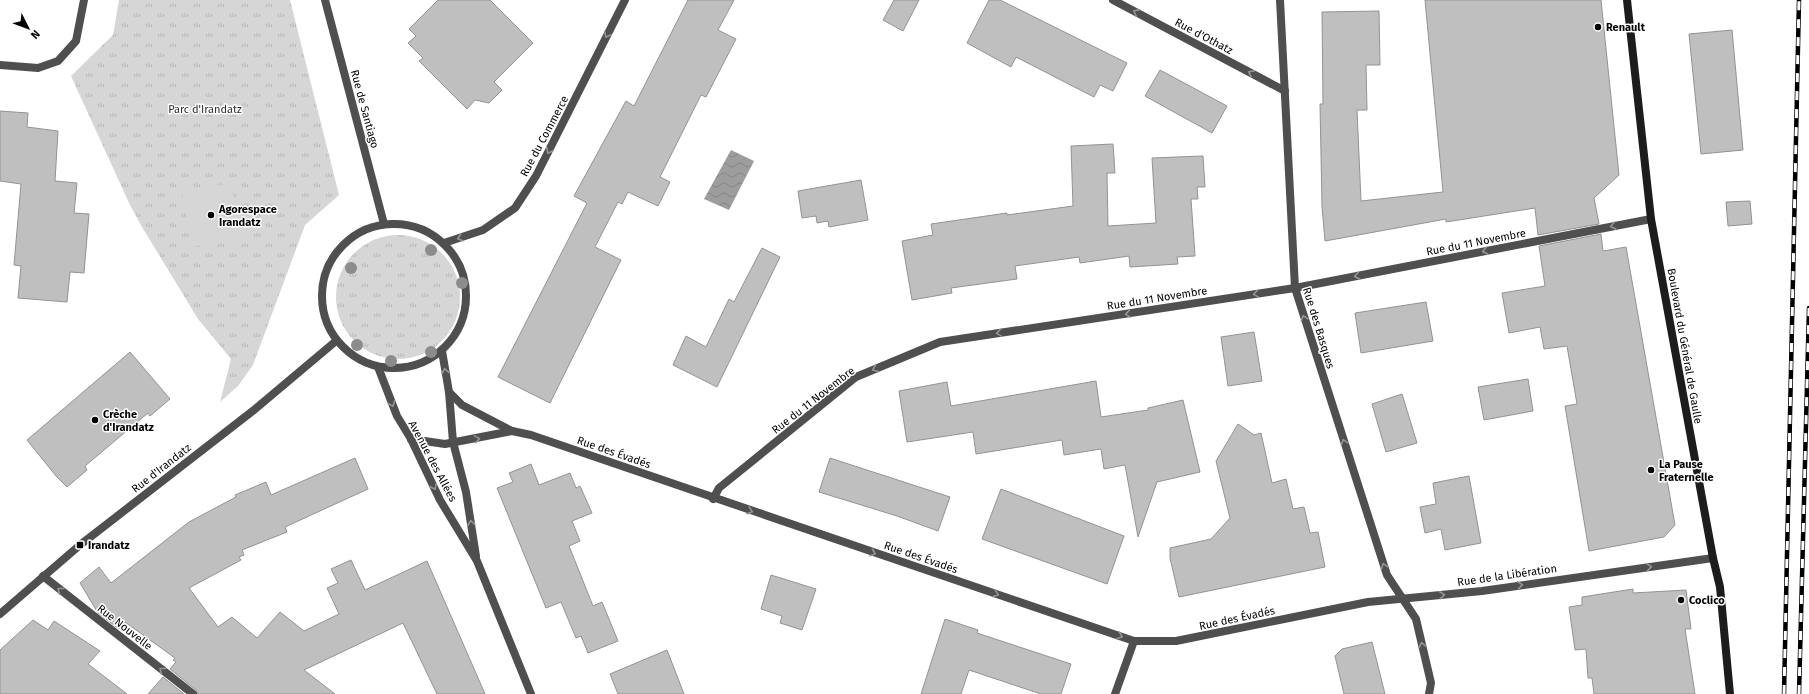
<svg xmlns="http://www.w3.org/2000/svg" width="1809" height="694" font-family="'Fira Sans',sans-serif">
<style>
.grass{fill:url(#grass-tufts)}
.garden{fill:#d6d6d6}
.water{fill:url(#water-waves)}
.building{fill:#bfbfbf;stroke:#939393}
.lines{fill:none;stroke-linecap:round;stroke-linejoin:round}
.service{stroke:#4f4f4f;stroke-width:8}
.minor{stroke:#4f4f4f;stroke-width:8}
.tertiary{stroke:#4f4f4f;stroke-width:8}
.secondary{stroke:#1c1c1c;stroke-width:8}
.rail-casing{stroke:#000;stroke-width:4.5}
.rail{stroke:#fff;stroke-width:3;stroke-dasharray:9;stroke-linecap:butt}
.tree{fill:#8c8c8c}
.oneway{stroke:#959595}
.poi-dot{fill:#000;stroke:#fff;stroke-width:1.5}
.labels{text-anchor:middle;stroke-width:3;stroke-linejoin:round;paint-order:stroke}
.poi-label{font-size:11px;font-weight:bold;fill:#000;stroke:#fff;text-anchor:start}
.street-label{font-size:11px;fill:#000;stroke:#fff}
.park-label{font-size:11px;fill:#2d2d2d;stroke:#fff}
</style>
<defs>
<pattern id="grass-tufts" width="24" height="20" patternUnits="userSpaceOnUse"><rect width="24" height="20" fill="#d6d6d6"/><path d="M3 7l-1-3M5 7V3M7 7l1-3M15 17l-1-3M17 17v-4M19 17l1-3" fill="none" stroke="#b6b6b6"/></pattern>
<pattern id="water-waves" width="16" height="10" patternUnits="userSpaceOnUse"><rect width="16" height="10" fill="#9d9d9d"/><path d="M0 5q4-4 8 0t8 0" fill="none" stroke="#858585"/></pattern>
</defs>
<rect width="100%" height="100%" fill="#fff"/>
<g class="grass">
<path d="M119,0H290L339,195L305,225L253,365L238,386L220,402L231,359L198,319L142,227L130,205L71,76L113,35Z"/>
<circle cx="398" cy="297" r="62"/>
</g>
<path class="garden" d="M231,183L241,238L192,247L182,192Z"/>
<path class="water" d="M731,150L754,161L729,210L704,199Z"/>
<g class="building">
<path d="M438,0H490L533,43L494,82L502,90L489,103L475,100L467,109L419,61L423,58L408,43L416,36L409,29Z"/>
<path d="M688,0H734L718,30L736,39L706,97L701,95L660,177L670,182L658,206L628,192L622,204L618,202L595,247L621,260L550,403L498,377L587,203L574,196L626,101L634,106Z"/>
<path d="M894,0H919L903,31L883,20Z"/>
<path d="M989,0H1000L1127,63L1113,91L1100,85L1094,97L1016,57L1011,67L967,43Z"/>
<path d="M1425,0H1601L1619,175L1594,198L1599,224L1538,235L1535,208L1446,222V219L1325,241L1322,206L1320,104H1323L1322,12L1379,11L1380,65H1366L1367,110H1357L1361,201L1443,192Z"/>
<path d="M1732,30L1743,150L1701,154L1689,34Z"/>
<path d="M1160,70L1227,106L1212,133L1145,96Z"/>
<path d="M0,111L28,113L27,127L58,131L55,181L77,183L74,213L89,214L84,273L70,272L67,302L18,298L21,266L14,265L21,184L0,181Z"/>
<path d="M1113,144L1115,173H1107L1108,226L1156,223L1152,158L1203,156L1205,187H1197L1198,199H1191L1195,256L1177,257L1178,264L1130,267L1129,256L1080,263L1079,257L1015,266L1017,279L951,288L952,293L912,300L902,241L933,235L931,224L1007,213V215L1073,206L1071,146Z"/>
<path d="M861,180L868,220L829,227L828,221L817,223L816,216L802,218L798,191Z"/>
<path d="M1750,201L1752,224L1728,226L1726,202Z"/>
<path d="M1601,234L1603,251L1626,247L1675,525L1664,537L1589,551L1565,406L1577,404L1567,346L1544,349L1540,327L1509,333L1502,293L1545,286L1539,246Z"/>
<path d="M762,248L780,257L717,387L673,365L686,336L706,347L729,299L734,302Z"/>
<path d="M1426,302L1433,341L1361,353L1355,313Z"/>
<path d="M1254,332L1262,381L1228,386L1221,337Z"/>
<path d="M130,352L170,399L150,416L148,413L85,466L87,470L67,487L56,476L27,440Z"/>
<path d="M1528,379L1533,411L1484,420L1478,387Z"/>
<path d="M1096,381L1101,417L1148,410V408L1183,400L1200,472L1157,482L1138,537L1125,465L1104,469L1101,449L1064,455L1062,440L976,454L973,432L907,442L899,391L947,382L951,406Z"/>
<path d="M1402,394L1417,443L1386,452L1372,404Z"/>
<path d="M1238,424L1254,435L1261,433L1272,483L1286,479L1293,509L1304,507L1310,533L1318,532L1325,567L1179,597L1170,558V548L1211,539L1230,518L1216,461Z"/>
<path d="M355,458L368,489L285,527L287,532L242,550L244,555L239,557L241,560L189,588L218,627L232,617L257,638L280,612L304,631L339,614L327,588L338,583L331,569L351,560L365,590L427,561L485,694H437L403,623L304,670L335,694H198L196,690L170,669L176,662L173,660L175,658L125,622L119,629L98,613L80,583L99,567L111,583L189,522L236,497L235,495L266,482L271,495Z"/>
<path d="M830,458L950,497L938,531L897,516L819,492Z"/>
<path d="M531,464L539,485L570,473L576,488L580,486L592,513L572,521L580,541L569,546L593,606L602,602L618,641L588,653L581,636L576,638L561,602L546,608L497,488L513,482L509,473Z"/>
<path d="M1469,476L1481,543L1445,550L1441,529L1425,533L1420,507L1436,504L1433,483Z"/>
<path d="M1001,489L1124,536L1107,584L982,539Z"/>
<path d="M771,575L816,589L802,630L780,623L782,616L761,609Z"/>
<path d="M1633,589V593L1686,590L1691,629H1685L1695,694H1594L1592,678H1588L1586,649L1575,650L1569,607L1582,605V597Z"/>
<path d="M945,619L978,630L977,633L1071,664L1061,694H1041L969,670L961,694H921Z"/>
<path d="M33,620L48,630L54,621L100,651L88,664L127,694H0V650Z"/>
<path d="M1372,642L1385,694H1344L1335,656L1342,649Z"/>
<path d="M667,650L684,694H618L610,674Z"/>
<path d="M163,677L184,694H148Z"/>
</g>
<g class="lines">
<path class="service" d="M1115,694L1134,641"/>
<g class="minor">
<path d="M1113,0L1285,91"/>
<path d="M1280,0L1295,288L1387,575L1416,619L1431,683L1429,694"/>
<path d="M0,65L38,68L58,61L76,41L84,0"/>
<path d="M449,392L462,405L512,431L531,435L1134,641H1176L1368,602L1482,591L1713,558"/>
<path d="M411,439L445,444L512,431"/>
<path d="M713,499L719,488L856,377L940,342L1295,288L1651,219"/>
<path d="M43,576L193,694"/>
</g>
<g class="tertiary">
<path d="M325,0L384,224"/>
<circle cx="394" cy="296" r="72"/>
<path d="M444,243L483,230L515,208L536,176L625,0"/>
<path d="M442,351L449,392L453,442L466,492L476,556"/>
<path d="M378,367L397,416L411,439L440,500L477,561L531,694"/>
<path d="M0,614L80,545L254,410L336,341"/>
</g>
<path class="secondary" d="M1627,0L1651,219L1713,558L1720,587L1730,694"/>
<g class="rail-casing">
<g id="rail">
<path d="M1784,694L1799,0"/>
<path d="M1799,694L1809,308"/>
</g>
</g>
<use href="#rail" class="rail"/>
</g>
<g class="tree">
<circle cx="431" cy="250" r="6"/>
<circle cx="351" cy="268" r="6"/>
<circle cx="462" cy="283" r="6"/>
<circle cx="357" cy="345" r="6"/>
<circle cx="431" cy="352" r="6"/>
<circle cx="391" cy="361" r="6"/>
</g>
<defs><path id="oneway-chevron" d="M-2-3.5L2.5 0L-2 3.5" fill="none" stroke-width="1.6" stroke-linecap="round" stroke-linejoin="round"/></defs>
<g class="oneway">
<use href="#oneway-chevron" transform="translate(1136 12) rotate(-152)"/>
<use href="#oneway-chevron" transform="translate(607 35) rotate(117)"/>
<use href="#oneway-chevron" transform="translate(1251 73) rotate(-152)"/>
<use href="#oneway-chevron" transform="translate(549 151) rotate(117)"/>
<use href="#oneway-chevron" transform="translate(1613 226) rotate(169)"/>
<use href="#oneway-chevron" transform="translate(460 238) rotate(162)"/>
<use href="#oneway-chevron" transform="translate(1485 251) rotate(169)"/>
<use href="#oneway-chevron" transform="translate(1357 276) rotate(169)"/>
<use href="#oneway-chevron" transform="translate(1256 294) rotate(171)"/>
<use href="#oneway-chevron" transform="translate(1128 314) rotate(171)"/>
<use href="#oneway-chevron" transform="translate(1304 318) rotate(-108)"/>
<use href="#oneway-chevron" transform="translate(999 333) rotate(171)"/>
<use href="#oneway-chevron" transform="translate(875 369) rotate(157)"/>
<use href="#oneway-chevron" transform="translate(445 371) rotate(-100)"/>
<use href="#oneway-chevron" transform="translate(392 404) rotate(69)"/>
<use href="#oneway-chevron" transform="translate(477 439) rotate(-9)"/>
<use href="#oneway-chevron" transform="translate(1344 442) rotate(-108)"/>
<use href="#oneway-chevron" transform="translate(434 487) rotate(64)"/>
<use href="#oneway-chevron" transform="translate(750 511) rotate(19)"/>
<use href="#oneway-chevron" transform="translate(471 523) rotate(-99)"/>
<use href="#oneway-chevron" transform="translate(873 553) rotate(19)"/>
<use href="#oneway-chevron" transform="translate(1384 566) rotate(-108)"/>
<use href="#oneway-chevron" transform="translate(1649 567) rotate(-8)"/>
<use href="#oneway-chevron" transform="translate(1520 585) rotate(-8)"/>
<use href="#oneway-chevron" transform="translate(60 590) rotate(-142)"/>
<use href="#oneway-chevron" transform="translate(996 594) rotate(19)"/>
<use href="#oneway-chevron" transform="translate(1442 595) rotate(-6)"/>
<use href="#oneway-chevron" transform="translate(1120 636) rotate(19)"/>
<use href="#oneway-chevron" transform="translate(1422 645) rotate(-103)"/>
<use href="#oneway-chevron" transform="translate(162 670) rotate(-142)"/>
</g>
<g class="poi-dot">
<circle cx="1598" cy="27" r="4"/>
<circle cx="211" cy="215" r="4"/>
<circle cx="95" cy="420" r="4"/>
<circle cx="1651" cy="470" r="4"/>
<rect x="76" y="541" width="8" height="8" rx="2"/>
<circle cx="1681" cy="600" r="4"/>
</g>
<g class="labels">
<g class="poi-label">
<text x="1606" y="31">Renault</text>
<text x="219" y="213">Agorespace<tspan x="219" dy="13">Irandatz</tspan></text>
<text x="103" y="418">Crèche<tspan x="103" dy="13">d'Irandatz</tspan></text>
<text x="1659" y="468">La Pause<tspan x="1659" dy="13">Fraternelle</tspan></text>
<text x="88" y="549">Irandatz</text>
<text x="1689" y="604">Coclico</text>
</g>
<g class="street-label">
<text transform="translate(1204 36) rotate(28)" y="4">Rue d'Othatz</text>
<text transform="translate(365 109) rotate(75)" y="4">Rue de Santiago</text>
<text transform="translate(544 136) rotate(-62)" y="4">Rue du Commerce</text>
<text transform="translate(1476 242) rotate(-11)" y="4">Rue du 11 Novembre</text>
<text transform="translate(1157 298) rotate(-9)" y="4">Rue du 11 Novembre</text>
<text transform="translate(1319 328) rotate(73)" y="4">Rue des Basques</text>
<text transform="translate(1685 346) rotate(80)" y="4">Boulevard du Général de Gaulle</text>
<text transform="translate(813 400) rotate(-38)" y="4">Rue du 11 Novembre</text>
<text transform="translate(614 452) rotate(19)" y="4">Rue des Évadés</text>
<text transform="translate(433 461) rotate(62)" y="4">Avenue des Allées</text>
<text transform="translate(161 468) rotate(-38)" y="4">Rue d'Irandatz</text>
<text transform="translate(921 557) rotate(19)" y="4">Rue des Évadés</text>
<text transform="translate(1507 575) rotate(-8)" y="4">Rue de la Libération</text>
<text transform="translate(1237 618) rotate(-12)" y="4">Rue des Évadés</text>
<text transform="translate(125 627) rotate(38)" y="4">Rue Nouvelle</text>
</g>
<g class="park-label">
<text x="205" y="113">Parc d'Irandatz</text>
</g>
</g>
<g transform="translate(28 28) rotate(132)" stroke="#ffffff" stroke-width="3" paint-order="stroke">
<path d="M0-3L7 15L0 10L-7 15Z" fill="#000000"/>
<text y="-6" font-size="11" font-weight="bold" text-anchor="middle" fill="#000000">N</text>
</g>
</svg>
